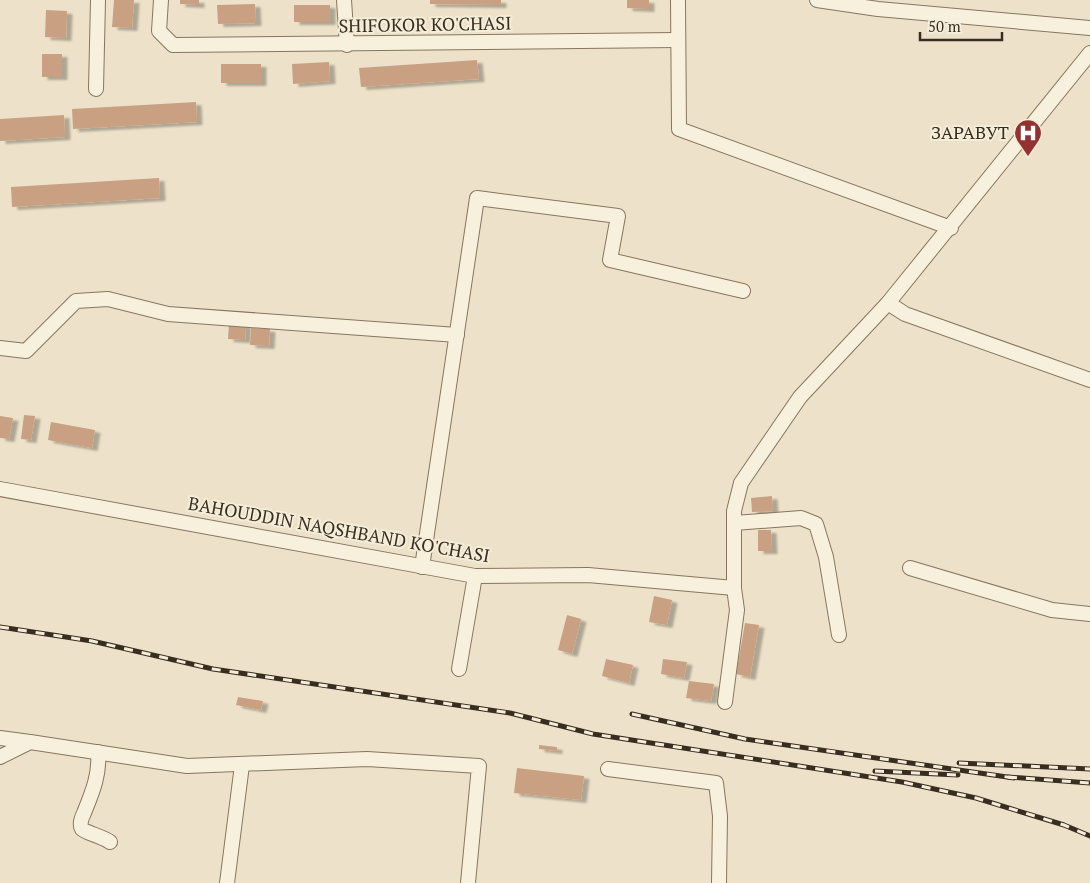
<svg xmlns="http://www.w3.org/2000/svg" width="1090" height="883" font-family="'PT Serif',serif">
<style>
.building{fill:#c9a081;filter:url(#shadow)}
.lines{fill:none;stroke-linecap:round;stroke-linejoin:round}
.minor-casing{stroke:#88755e;stroke-width:16}
.minor{stroke:#f7f0dc;stroke-width:14}
.rail-casing{stroke:#392d21;stroke-width:5}
.rail{stroke:#f4edd8;stroke-width:3;stroke-dasharray:9;stroke-linecap:butt}
.labels{text-anchor:middle;stroke-width:4;stroke-linejoin:round;paint-order:stroke}
.street-label{font-size:18px;fill:#392d21;stroke:#f4edd8}
.poi-label{font-size:18px;fill:#392d21;stroke:#f4edd8;text-anchor:end}
</style>
<defs>
<filter id="shadow"><feDropShadow dx="5.5" dy="3" stdDeviation="1" flood-color="#0004"/></filter>
</defs>
<rect width="100%" height="100%" fill="#ede2c9"/>
<g class="building">
<path d="M114,0H134L132,28L112,27Z"/>
<path d="M180,0H199V5L180,4Z"/>
<path d="M430,0H501V5L430,4Z"/>
<path d="M627,0H649V9L627,8Z"/>
<path d="M255,4L256,23L218,24L217,5Z"/>
<rect x="294" y="5" width="36" height="17"/>
<path d="M46,10L67,11L66,38L45,37Z"/>
<rect x="42" y="54" width="20" height="23"/>
<path d="M477,60L479,79L361,87L359,68Z"/>
<path d="M329,62L330,81L293,84L292,64Z"/>
<rect x="221" y="64" width="40" height="19"/>
<path d="M196,102L197,122L73,129L72,109Z"/>
<path d="M64,115L65,137L0,141V119Z"/>
<path d="M159,178L160,198L12,207L11,187Z"/>
<path d="M229,323L246,324L245,340L228,339Z"/>
<path d="M251,328L270,329L269,346L250,345Z"/>
<path d="M24,415L35,416L31,440L21,439Z"/>
<path d="M0,416L13,418L9,439L0,438Z"/>
<path d="M51,422L95,430L92,448L48,440Z"/>
<path d="M772,496L773,511L752,512L751,498Z"/>
<path d="M758,530H771L772,551H758Z"/>
<path d="M654,596L672,600L667,625L649,622Z"/>
<path d="M567,615L581,619L572,654L558,650Z"/>
<path d="M745,623L759,625L750,677L736,674Z"/>
<path d="M606,659L633,665L629,683L602,676Z"/>
<path d="M663,659L687,662L684,678L661,674Z"/>
<path d="M689,681L714,684L711,701L686,698Z"/>
<path d="M238,697L263,701L261,710L236,705Z"/>
<path d="M539,745L557,747V751L539,749Z"/>
<path d="M517,768L584,776L581,800L514,793Z"/>
</g>
<g class="lines">
<g class="minor-casing">
<g id="minor">
<path d="M161,0L159,31L173,45L678,40"/>
<path d="M344,0L347,45"/>
<path d="M678,0L679,129L951,228"/>
<path d="M817,0L878,9L1090,28"/>
<path d="M96,89L98,0"/>
<path d="M888,303L905,314L1090,380"/>
<path d="M0,348L26,351L76,301L108,299L168,314L457,335"/>
<path d="M0,489L475,576L588,575L734,588"/>
<path d="M734,523L801,518L816,524L826,557L839,635"/>
<path d="M422,567L477,198L618,216L610,260L743,291"/>
<path d="M910,568L1052,610L1090,614"/>
<path d="M459,669L475,576"/>
<path d="M725,702L737,610L734,588V511L741,483L800,397L888,303L1090,53"/>
<path d="M0,738L30,742"/>
<path d="M98,752C100,775 92,793 84,813C82,817 79,824 82,829C84,832 104,837 110,842"/>
<path d="M0,757L30,742L187,766L367,759L479,766L468,883"/>
<path d="M608,769L716,783L720,816L719,883"/>
<path d="M227,883L242,765"/>
</g>
</g>
<use href="#minor" class="minor"/>
<g class="rail-casing">
<g id="rail">
<path d="M0,627L92,641L213,669L510,713L593,734L902,782L976,798L1064,825L1090,836"/>
<path d="M632,714L745,739L1014,778"/>
<path d="M959,763L1090,769"/>
<path d="M875,771L958,775"/>
<path d="M1008,777L1090,783"/>
</g>
</g>
<use href="#rail" class="rail"/>
</g>
<defs>
<g id="hospital-pin" transform="scale(1.4375)"><path d="M0 17L-7.5 6A9.5 9.5 0 1 1 7.5 6Z" fill="#943231" stroke="#f4edd8"/><path d="M-5-5h3v3.5h4V-5h3V5h-3V1.5h-4V5h-3Z" fill="#fff"/></g>
</defs>
<g fill-rule="evenodd">
<use href="#hospital-pin" x="1028" y="133"/>
</g>
<g class="labels">
<g class="street-label">
<text transform="translate(425 25) rotate(-1)" y="6">SHIFOKOR KO'CHASI</text>
<text transform="translate(339 530) rotate(10)" y="6">BAHOUDDIN NAQSHBAND KO'CHASI</text>
</g>
<g class="poi-label">
<text x="1009" y="139">ЗАРАВУТ</text>
</g>
</g>
<path d="M920 32v8h82v-8" fill="none" stroke="#392d21" stroke-width="2.5"/>
<text x="928" y="32" font-size="15" fill="#392d21" stroke="#f4edd8" stroke-width="4" paint-order="stroke">50 m</text>
</svg>
